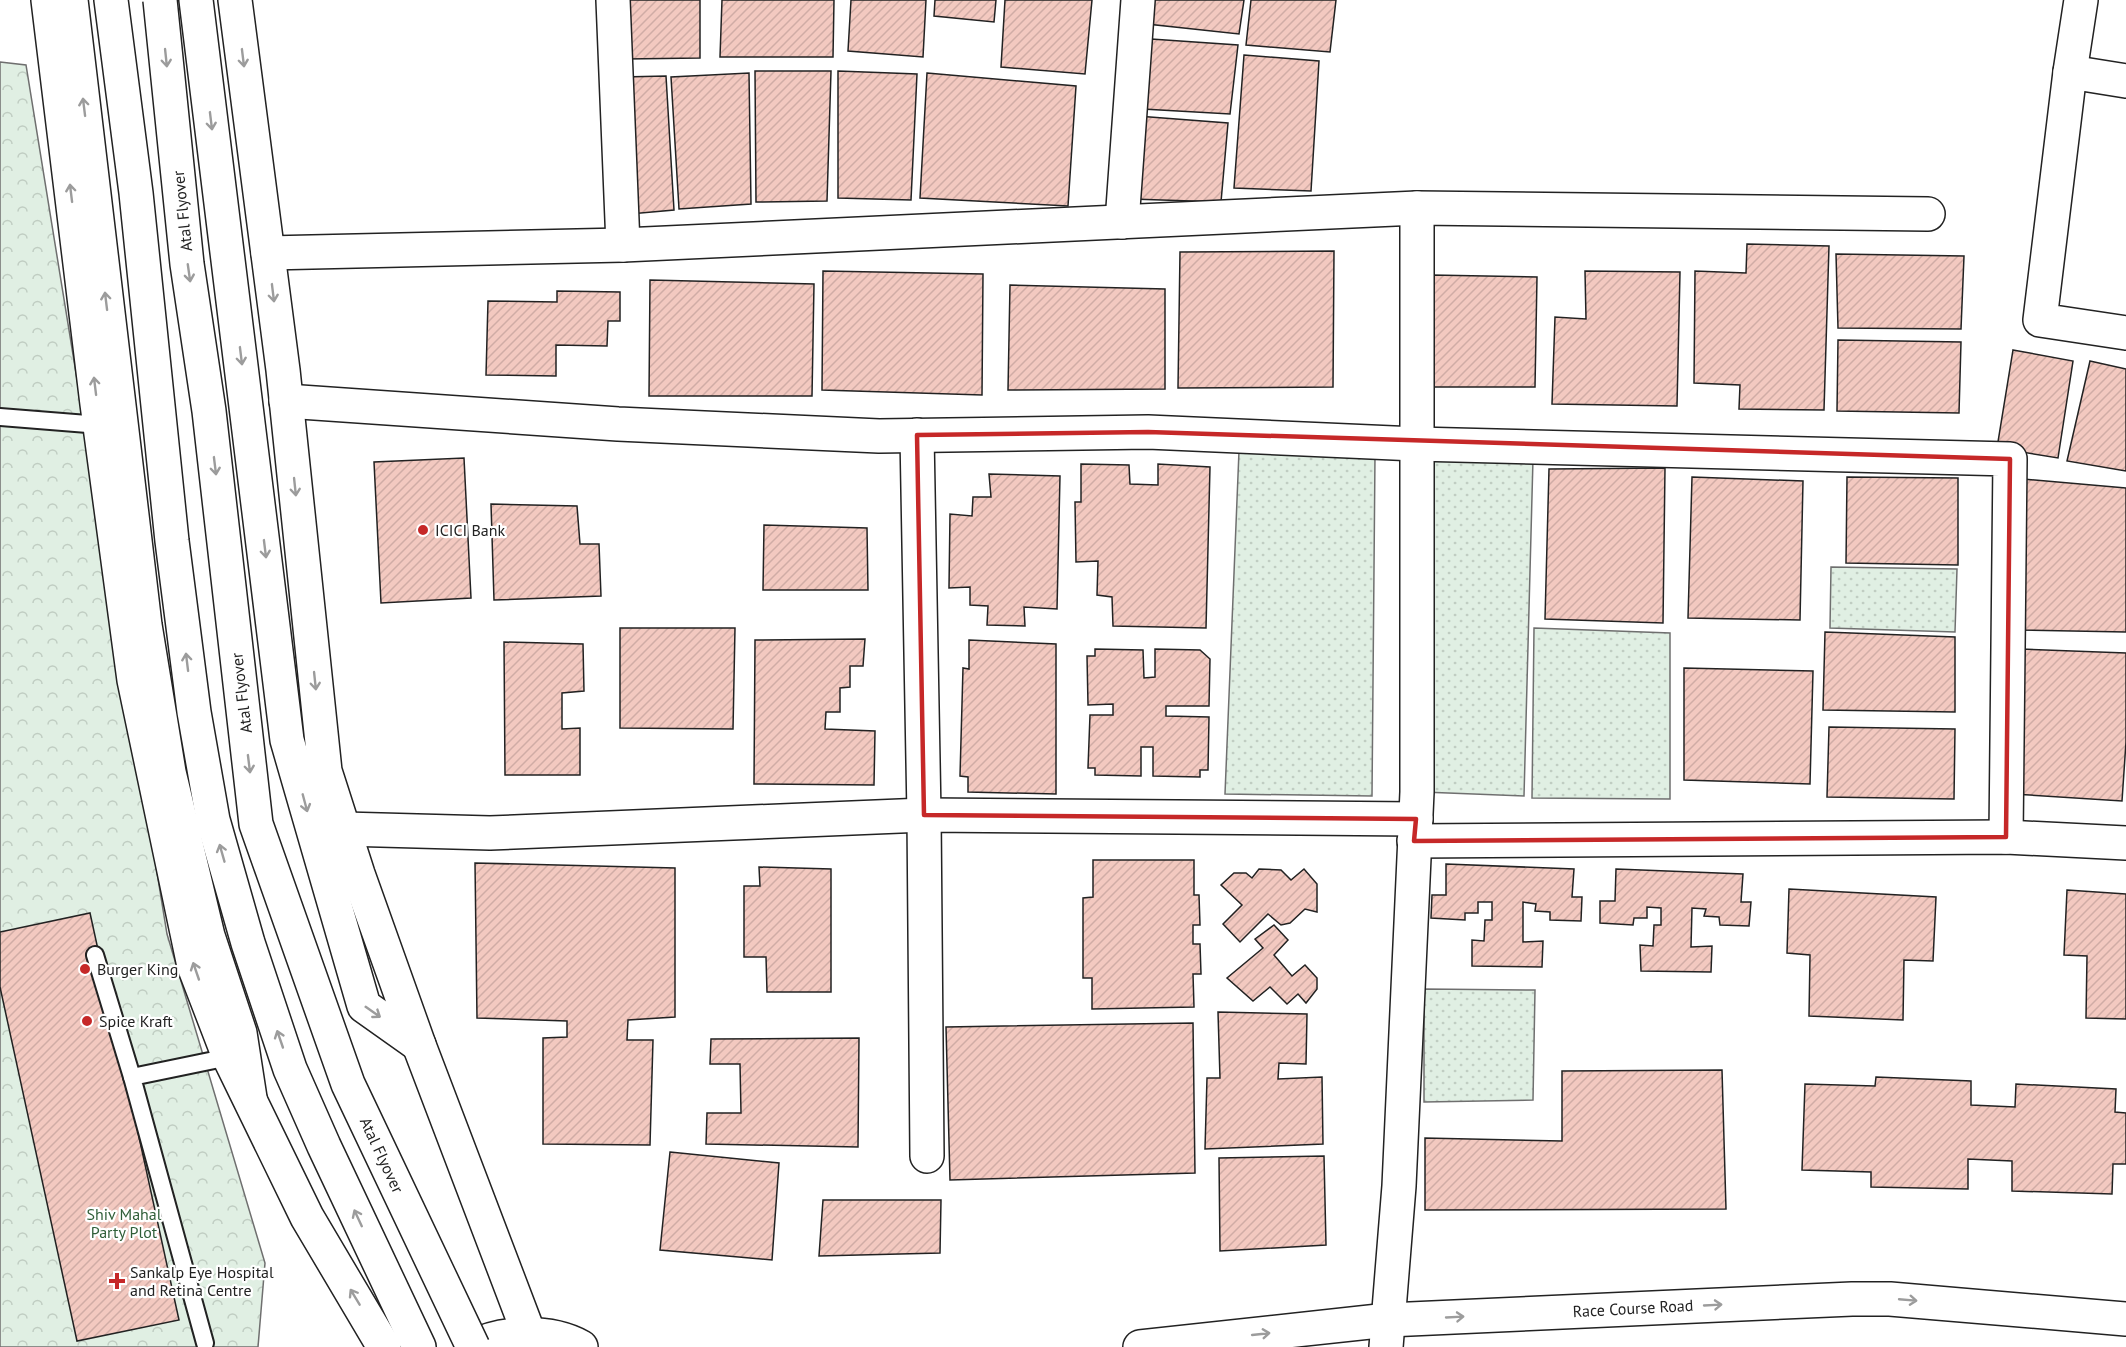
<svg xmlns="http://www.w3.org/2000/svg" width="2126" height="1347" font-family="'PT Sans',sans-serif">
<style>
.green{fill:url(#green-dots);stroke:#6f6f6f;stroke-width:1.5}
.forest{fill:url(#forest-crowns);stroke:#6f6f6f;stroke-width:1.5}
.building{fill:url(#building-hatch);stroke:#222;stroke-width:1.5}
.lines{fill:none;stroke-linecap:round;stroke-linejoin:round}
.lane-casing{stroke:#222;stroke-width:20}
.street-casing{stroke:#222;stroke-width:36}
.secondary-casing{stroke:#222;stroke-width:36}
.primary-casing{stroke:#222;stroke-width:36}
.lane{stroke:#fff;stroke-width:16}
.street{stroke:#fff;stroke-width:33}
.secondary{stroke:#fff;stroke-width:33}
.primary{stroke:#fff;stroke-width:33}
.primary-bridge-casing{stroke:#222;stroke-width:36;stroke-linecap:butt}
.primary-bridge{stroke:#fff;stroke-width:33}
.oneway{stroke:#9c9c9c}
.marked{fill:none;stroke:#c62828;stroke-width:4.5;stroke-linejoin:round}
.poi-dot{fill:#c62828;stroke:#fff;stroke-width:2}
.labels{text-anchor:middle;stroke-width:4.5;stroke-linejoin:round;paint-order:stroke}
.street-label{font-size:16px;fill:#222;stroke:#fff}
.poi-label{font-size:16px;fill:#222;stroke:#fff;text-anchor:start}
.park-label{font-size:16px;fill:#2f5e38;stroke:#fff}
</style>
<defs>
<pattern id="green-dots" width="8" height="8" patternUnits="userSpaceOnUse" patternTransform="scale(1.5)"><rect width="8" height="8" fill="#e0efe3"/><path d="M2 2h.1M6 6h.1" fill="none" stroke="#c0cdc2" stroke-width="1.8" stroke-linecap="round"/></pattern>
<pattern id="forest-crowns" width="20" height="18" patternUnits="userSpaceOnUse" patternTransform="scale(1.5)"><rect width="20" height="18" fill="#e0efe3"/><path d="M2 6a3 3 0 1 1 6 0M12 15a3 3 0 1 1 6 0" fill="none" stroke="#c0cdc2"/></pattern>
<pattern id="building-hatch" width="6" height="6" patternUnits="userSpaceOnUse" patternTransform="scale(1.5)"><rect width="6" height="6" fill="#f3c9c0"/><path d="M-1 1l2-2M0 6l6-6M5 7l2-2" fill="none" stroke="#d0aca5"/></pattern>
</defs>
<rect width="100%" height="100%" fill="#fff"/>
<g class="green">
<path d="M1239,451L1375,455L1372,796L1225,794Z"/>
<path d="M1421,454L1533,459L1524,796L1423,792Z"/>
<path d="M1831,567L1957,569L1955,632L1830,628Z"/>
<path d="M1534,628L1670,633V799L1532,798Z"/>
<path d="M1424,989L1535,990L1533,1100L1424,1102Z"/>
</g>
<path class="forest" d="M0,62L26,65L167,934L265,1263L258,1347H0Z"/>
<g class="building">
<path d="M624,0H700V58L625,59Z"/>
<path d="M722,0H834L833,57H720Z"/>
<path d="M851,0H926L923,57L848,51Z"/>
<path d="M935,0H996L994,22L934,16Z"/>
<path d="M1005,0H1092L1085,74L1001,67Z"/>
<path d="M1150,0H1244L1239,34L1147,24Z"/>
<path d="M1251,0H1336L1330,52L1246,45Z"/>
<path d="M1151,39L1238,45L1230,114L1143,109Z"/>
<path d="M1244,55L1319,61L1311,191L1234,188Z"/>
<path d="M755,71H831L827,201L756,202Z"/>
<path d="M838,71L917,74L911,200L838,198Z"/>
<path d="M749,73L751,204L679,209L671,77Z"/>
<path d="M927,73L1076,86L1068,206L920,198Z"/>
<path d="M666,76L674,210L630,214L622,77Z"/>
<path d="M1137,116L1228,123L1221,202L1132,199Z"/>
<path d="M1747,244L1829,246L1824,410L1739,409L1740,385L1694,383L1695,271L1746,273Z"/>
<path d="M1334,251L1333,387L1178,388L1180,252Z"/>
<path d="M1836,254L1964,256L1961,329L1838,328Z"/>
<path d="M823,271L983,274L982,395L822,390Z"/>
<path d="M1585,271L1680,272L1677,406L1552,404L1555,317L1586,319Z"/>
<path d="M1431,275L1537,277L1535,387H1430Z"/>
<path d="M650,280L814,284L812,396H649Z"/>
<path d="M1010,285L1165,289V389L1008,390Z"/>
<path d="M557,291L620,292V321H608L607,346L556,345V376L486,375L488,301L557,302Z"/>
<path d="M1838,340L1961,342L1959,413L1837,411Z"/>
<path d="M2013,350L2073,361L2058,458L1997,448Z"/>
<path d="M2090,361L2126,369V471L2067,461Z"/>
<path d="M464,458L471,598L381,603L374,462Z"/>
<path d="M1081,464L1129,465L1130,484L1158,485V464L1210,467L1206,628L1113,626L1112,597L1097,595L1098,561L1076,562L1075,502H1081Z"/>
<path d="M1665,468L1663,623L1545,619L1549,469Z"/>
<path d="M989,474L1060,476L1057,609L1024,607L1025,626L987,625L988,606L970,605V587L949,588L950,514L972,516L973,497H991Z"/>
<path d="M1692,477L1803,481L1800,620L1688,618Z"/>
<path d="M1847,477L1958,478V565L1846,563Z"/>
<path d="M2023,479L2126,488V632L2019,630Z"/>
<path d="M491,504L577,506L580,544H599L601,596L494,600Z"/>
<path d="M764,525L867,528L868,590H763Z"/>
<path d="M620,628H735L733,729L620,728Z"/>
<path d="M1825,632L1955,637V712L1823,710Z"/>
<path d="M865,639L863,666H850V687L840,688V712H826L825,729L875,731L874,785L754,784L755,640Z"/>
<path d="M969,640L1056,644V794L968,792V777L960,776L963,668L969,669Z"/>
<path d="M504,642L583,644L584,691L562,693V729L580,728V775H505Z"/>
<path d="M1095,649L1143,650L1144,678L1155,677V649L1200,650L1210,659L1209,706H1166V716L1209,717L1208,770H1200V777L1153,776V747H1141V776L1095,775V768H1088L1090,715H1113V704L1088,705L1087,656H1095Z"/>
<path d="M2020,649L2126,653V742L2122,801L2013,794Z"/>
<path d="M1684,668L1813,671L1810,784L1684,780Z"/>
<path d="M1829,727L1955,729L1954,799L1827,797Z"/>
<path d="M1093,860H1194V895H1199L1200,925H1193V944H1200L1201,974H1193L1194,1007L1092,1009V978H1083V898L1093,897Z"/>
<path d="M475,863L675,868V1017L628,1020L627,1040H653L650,1145L543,1144V1038L567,1037V1021L477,1018Z"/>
<path d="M1446,864L1574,869L1572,897H1582L1581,921L1550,920V912L1535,911L1536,904L1523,902V942L1543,941L1542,967L1472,966V940L1484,941L1485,920H1492V902H1478V913H1465V920L1431,918L1432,895H1446Z"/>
<path d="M759,867L831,869V992H767L766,957H744V886H760Z"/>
<path d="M1259,869L1281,870L1291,880L1304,869L1317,884V912L1305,909L1290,923L1281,925L1268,914L1240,942L1223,924L1242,905L1221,885L1234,873H1246L1252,878Z"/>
<path d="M1616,869L1743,874L1741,902H1751L1749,926L1720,925L1719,917L1704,916L1706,909L1692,908L1691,947L1712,946L1711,972L1641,971L1640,945L1653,946L1654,925H1661V908L1647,907V918H1634L1633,925L1600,923V901H1615Z"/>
<path d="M1789,889L1936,897L1933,961L1904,960L1903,1020L1809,1016L1810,955L1787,953Z"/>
<path d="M2067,890L2126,894V1019L2086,1018L2087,956L2064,955Z"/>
<path d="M90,913L179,1320L77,1341L0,987V932Z"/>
<path d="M1274,925L1288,940L1274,955L1292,976L1305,965L1317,978V989L1306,1003L1298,994L1287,1004L1270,987L1253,1001L1227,978L1263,948L1255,939Z"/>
<path d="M1218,1012L1307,1014L1306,1064L1279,1063L1278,1079L1322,1077L1323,1144L1205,1149L1207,1078H1220Z"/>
<path d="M1193,1023L1195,1173L950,1180L946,1027Z"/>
<path d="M859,1038L858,1147L706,1144L707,1113H741L740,1064H710L711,1039Z"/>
<path d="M1722,1070L1726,1209L1425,1210V1138L1562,1141V1071Z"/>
<path d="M1876,1077L1971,1081V1105L2015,1107L2016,1084L2116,1089L2115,1112L2126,1113V1164H2113L2112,1194L2012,1191V1161L1968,1159V1189L1871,1187V1172L1802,1170L1805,1084L1875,1086Z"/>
<path d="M670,1152L779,1163L772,1260L660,1250Z"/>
<path d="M1324,1156L1326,1245L1220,1251L1219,1158Z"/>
<path d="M823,1200H941L940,1253L819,1256Z"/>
</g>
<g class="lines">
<g class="lane-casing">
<g id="lane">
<path d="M0,417L100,425"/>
<path d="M95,955L132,1077"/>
<path d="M205,1343L132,1077L229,1057"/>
</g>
</g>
<g class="street-casing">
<g id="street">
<path d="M613,0L623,245"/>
<path d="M2081,0L2070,72L2040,320L2126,333"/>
<path d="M2070,72L2126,81"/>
<path d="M1122,222L1138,0"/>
<path d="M268,253L623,245L1417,208L1928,214"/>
<path d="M286,401L618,424L879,436L1148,432L1416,444L2010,459L2006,837"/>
<path d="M917,435L924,815L927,1156"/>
<path d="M344,829L490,833L924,815L1416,819"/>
<path d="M1414,841L2006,837L2126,843"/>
<path d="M1386,1347L1399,1186L1417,792V208"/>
</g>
</g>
<g class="secondary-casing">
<g id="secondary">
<path d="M48,0L97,404L134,680L194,966L229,1057L307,1217L384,1347"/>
<path d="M235,0L283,370L325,771L358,874L419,1045L529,1334"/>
</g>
</g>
<g class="primary-casing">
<g id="primary">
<path d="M71,0L145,625L169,772L208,936L240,1033L250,1098"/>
<path d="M111,0L136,193L172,541L194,712L213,820L248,943L290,1069L324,1146L419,1347"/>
<path d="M196,0L287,740L364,1006L419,1045"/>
<path d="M472,1347C504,1331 550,1330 581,1347"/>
<path d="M1140,1347L1388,1320L1852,1299H1890L2126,1319"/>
</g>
</g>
<use href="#lane" class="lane"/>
<use href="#street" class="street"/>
<use href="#secondary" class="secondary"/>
<use href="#primary" class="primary"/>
<g class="primary-bridge-casing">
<path id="primary-bridge" d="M160,0L187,264L209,411L256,824L348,1084L473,1347"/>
</g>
<use href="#primary-bridge" class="primary-bridge"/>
</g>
<defs><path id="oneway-shaft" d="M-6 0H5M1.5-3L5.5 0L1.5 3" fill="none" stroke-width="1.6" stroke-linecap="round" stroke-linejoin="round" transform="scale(1.5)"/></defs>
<g class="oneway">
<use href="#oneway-shaft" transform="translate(166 58) rotate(84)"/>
<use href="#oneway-shaft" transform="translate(243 58) rotate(83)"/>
<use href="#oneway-shaft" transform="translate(84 107) rotate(-97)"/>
<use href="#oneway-shaft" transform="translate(211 121) rotate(83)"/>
<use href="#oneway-shaft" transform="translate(71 193) rotate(-97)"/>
<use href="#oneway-shaft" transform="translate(189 273) rotate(82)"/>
<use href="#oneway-shaft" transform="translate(273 293) rotate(83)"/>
<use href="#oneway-shaft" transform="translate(106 301) rotate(-97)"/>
<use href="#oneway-shaft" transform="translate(241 356) rotate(83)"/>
<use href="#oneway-shaft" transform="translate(95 386) rotate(-97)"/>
<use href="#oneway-shaft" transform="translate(215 466) rotate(83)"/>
<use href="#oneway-shaft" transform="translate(295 487) rotate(84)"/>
<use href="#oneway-shaft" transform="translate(265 549) rotate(83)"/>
<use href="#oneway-shaft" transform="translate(187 662) rotate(-97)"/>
<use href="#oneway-shaft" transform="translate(315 681) rotate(84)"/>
<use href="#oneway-shaft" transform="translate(249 764) rotate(83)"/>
<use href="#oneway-shaft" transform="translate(305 803) rotate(75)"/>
<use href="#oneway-shaft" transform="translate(222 853) rotate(-106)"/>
<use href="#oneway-shaft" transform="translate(196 971) rotate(-109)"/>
<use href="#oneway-shaft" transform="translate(373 1012) rotate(35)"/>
<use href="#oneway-shaft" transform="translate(280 1039) rotate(-109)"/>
<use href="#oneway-shaft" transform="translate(358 1218) rotate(-115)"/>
<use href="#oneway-shaft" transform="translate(355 1297) rotate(-121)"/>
<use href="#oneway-shaft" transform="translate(1908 1300) rotate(5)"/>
<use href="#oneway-shaft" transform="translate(1713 1305) rotate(-3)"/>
<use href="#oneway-shaft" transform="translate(1455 1317) rotate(-3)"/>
<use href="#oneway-shaft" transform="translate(1261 1334) rotate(-6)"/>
</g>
<path class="marked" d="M1148,432L2010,459L2006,837L1414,841L1416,819L924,815L917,435Z"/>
<g class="poi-dot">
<circle cx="423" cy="530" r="6"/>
<circle cx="85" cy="969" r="6"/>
<circle cx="87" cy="1021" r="6"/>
<path d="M114 1272h6v6h6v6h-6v6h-6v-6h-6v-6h6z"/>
</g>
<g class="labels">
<g class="street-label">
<text transform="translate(182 211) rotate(-96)" y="6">Atal Flyover</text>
<text transform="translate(241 693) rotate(-97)" y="6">Atal Flyover</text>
<text transform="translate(382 1155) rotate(65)" y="6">Atal Flyover</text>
<text transform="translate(1633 1308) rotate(-3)" y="6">Race Course Road</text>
</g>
<g class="poi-label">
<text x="435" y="536">ICICI Bank</text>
<text x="97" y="975">Burger King</text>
<text x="99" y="1027">Spice Kraft</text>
<text x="130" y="1278">Sankalp Eye Hospital<tspan x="130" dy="18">and Retina Centre</tspan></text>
</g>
<g class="park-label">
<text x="124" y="1220">Shiv Mahal<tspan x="124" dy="18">Party Plot</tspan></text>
</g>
</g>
</svg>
